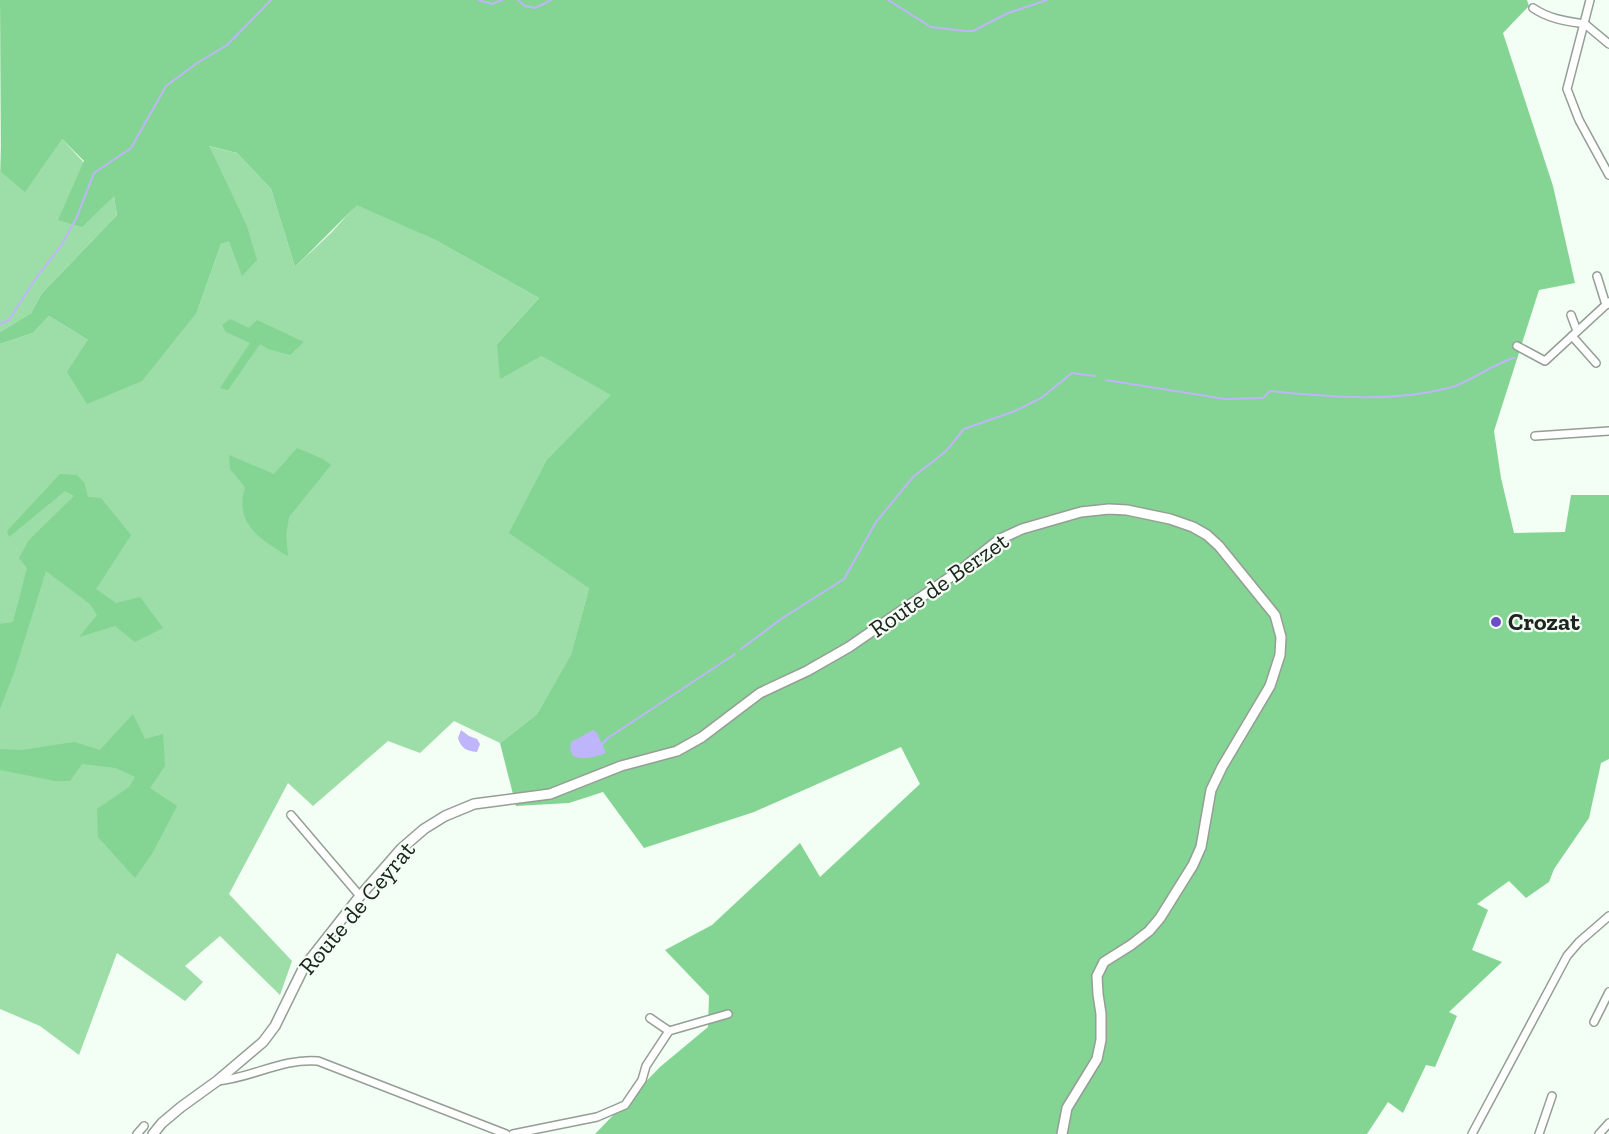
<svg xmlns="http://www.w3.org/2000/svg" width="1609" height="1134" font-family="'Zilla Slab',serif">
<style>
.green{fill:#9ddda8}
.forest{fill:#84d493}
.water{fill:#bfb5fa}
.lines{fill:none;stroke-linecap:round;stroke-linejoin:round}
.stream{stroke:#bfb5fa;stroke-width:2}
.street-casing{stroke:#949e95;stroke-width:10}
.secondary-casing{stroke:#949e95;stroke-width:12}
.street{stroke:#fff;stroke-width:7}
.secondary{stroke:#fff;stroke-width:9}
.poi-dot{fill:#6c4dc6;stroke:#f3fef4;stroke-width:2}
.labels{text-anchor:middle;stroke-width:4.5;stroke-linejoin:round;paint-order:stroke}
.street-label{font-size:24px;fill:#202420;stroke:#f3fef4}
.poi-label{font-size:24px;font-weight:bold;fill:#202420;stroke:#f3fef4;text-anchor:start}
</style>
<rect width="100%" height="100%" fill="#f3fef4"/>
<g class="green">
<path d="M62,139L114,195L117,215L42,293L31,313L0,332V146L1,172Z"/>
<path d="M208,146L237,153L271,189L295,267L332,232L357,204L435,240L539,298L497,344L541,356L612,395L548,458L589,588L571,656L537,714L500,743L454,721L420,753L388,741L313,806L288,783L229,894L292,961L280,995L220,936L185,966L203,982L185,1001L117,953L79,1055L40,1026L0,1009V344L33,333L49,316L88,340L197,312L221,244L229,240L246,223Z"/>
</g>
<g class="forest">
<path d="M0,0H1527L1529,6L1503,33L1553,186L1575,283L1539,290L1494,431L1501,478L1514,533L1565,532L1571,495H1609V759L1601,763L1589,818L1554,869L1549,882L1526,898L1509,881L1477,904L1488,910L1472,950L1502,962L1449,1012L1457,1016L1435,1067L1426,1065L1403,1113L1388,1102L1367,1134H595L660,1067L708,1027L709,996L665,950L712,925L800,843L820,877L920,784L901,747L754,812L644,848L603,792L569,803L516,806L500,743L537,714L571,655L589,588L509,533L548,458L611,395L541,356L500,379L497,344L539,298L435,240L357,205L295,267L271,189L237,153L209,146L246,223L257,260L242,276L229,241L221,244L197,312L142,381L87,404L67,372L88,340L49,316L33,333L0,344V332L31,313L42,293L117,215L114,196L82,227L58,220L84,161L62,139L25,192L1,172Z"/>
<path d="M230,319L249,328L257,320L304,342L290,355L268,349L260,344L228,390L220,388L250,343L226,332L222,325Z"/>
<path d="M297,448L323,459L331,465L289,517L286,535L288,556C260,539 234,524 245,487L230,469L229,455L274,474Z"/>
<path d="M60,474L77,475L84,482L88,497L101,498L131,535L96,589L116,603L140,597L163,628L135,642L115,626L79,637L97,615L90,604L46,571L15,670L0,709V624L13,622L27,568L19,558L29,540L74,496L65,491L9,537L7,531Z"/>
<path d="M133,714L145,739L163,734L165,766L150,788L177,806L153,852L135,878L98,837L97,809L129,787L135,777L116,768L82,764L70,781H55L0,770V749L22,750L74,742L100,750Z"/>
</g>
<g class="water">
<path d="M461,730L469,736L477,739L480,744L477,752C466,751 461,748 458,738Z"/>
<path d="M593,730L597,733L606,753C595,757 584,761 573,756L570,750L571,742Z"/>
</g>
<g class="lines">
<g class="stream">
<path d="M478,0L492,4L502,0"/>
<path d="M518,0L525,6L535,8L551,0"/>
<path d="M888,0L931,27L965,31H973L1008,13L1047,0"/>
<path d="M0,324L9,320L36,278L61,246L76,219L94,173L131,148L166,86L197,63L227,45L271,0"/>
<path d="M1106,380L1225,399L1263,398L1270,391C1330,397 1393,403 1452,387C1474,380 1492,364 1514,358"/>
<path d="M741,649L781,619L844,579L876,522L913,477L946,451L964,429L1015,411L1041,398L1072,373L1095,376"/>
<path d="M601,745L608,738L735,654"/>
</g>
<g class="street-casing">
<g id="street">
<path d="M1590,0L1567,89L1579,120L1609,175"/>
<path d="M1533,8C1549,19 1566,21 1585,24"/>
<path d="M1585,24L1609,44"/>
<path d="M1597,276L1606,305"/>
<path d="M1571,315L1577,331"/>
<path d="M1572,336L1596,363"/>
<path d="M1517,346L1545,361L1609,302"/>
<path d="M1535,436L1609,431"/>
<path d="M291,815L360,896"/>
<path d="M650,1018L669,1031"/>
<path d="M1594,1022L1609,992"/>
<path d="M217,1081C252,1078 282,1058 318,1061L506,1134"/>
<path d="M137,1134L144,1126"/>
<path d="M513,1134L597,1117L625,1105L642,1080L646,1066L669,1031L728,1014"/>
<path d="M1472,1134L1567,956L1579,942L1609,916"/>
<path d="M1539,1134L1552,1096"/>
<path d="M1599,1134L1609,1123"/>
</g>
</g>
<g class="secondary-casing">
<path id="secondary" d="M153,1134L162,1123L181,1107L217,1081L263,1042L275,1026L304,967L360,896L401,849L424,829L445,816L474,804L550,794L621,766L677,751L702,737L760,693L807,671L849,647L962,569L1000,539L1022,529L1081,512L1109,509L1127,510L1170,519L1193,527L1207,535L1219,546L1275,615L1281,637L1280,655L1270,686L1222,767L1211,790L1201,847L1193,865L1160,918L1149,931L1131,945L1104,962L1097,976L1098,994L1101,1014V1040L1097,1059L1067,1108L1062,1134"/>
</g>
<use href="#street" class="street"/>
<use href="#secondary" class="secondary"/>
</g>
<circle class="poi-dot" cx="1496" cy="622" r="6"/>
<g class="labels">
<g class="street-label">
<text transform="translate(939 585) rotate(-35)" y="8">Route de Berzet</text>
<text transform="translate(357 908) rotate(-50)" y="8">Route de Ceyrat</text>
</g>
<g class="poi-label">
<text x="1508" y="630">Crozat</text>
</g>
</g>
</svg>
